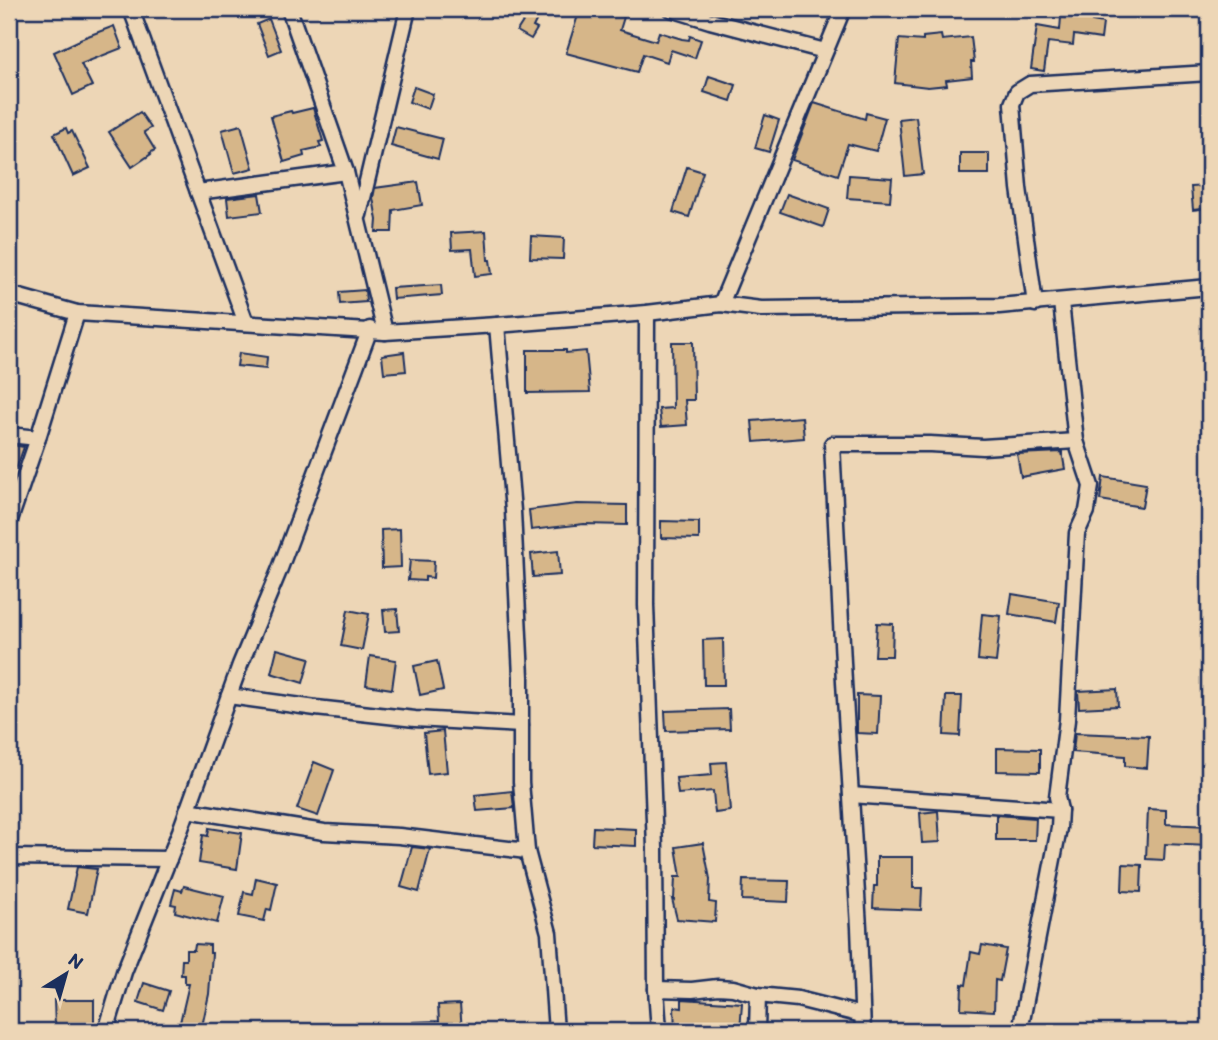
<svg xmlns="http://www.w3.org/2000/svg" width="1218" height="1040" font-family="Itim,sans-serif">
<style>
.building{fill:#d6b689;stroke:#1b2f5e;stroke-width:2}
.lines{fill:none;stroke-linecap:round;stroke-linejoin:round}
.minor-casing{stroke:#1b2f5e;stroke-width:19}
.minor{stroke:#edd6b6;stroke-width:14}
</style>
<rect width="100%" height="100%" fill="#edd6b6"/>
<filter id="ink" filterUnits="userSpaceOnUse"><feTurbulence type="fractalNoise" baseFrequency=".0143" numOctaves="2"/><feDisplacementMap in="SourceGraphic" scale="14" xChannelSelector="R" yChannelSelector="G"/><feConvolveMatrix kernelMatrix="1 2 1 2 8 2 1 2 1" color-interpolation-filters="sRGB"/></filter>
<g filter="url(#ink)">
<g class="building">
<path d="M527,9H542L533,27L537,29L531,39L517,31L526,17L524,16Z"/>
<path d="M580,9H593L602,11V10L624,17L620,30L656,41L659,32L682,39L689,40L690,36L701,40L695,58L671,50L667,62L643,54L637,72L566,53Z"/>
<path d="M1071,9H1093L1092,21L1103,23L1101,39L1074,35L1073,45L1048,42L1044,71L1031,69L1037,26L1060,30L1061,17L1071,18Z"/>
<path d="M269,19L281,50L269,55L257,24Z"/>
<path d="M114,26L122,48L81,64L92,86L73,95L54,52L80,40V39Z"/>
<path d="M941,35L942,40L971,37L974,62H971L972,77L946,80L947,85L928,87L895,83L899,39L923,41V37Z"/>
<path d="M709,76L736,85L731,101L704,92Z"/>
<path d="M414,87L433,94L428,109L409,102Z"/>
<path d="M814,103L865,119L866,113L885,118L876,151L848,144L838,175L792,160Z"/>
<path d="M313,108L323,141L319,142L321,147L303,151L304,156L284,162L271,116L291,111L292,113Z"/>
<path d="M140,112L151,128L144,132L155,150L150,153L151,154L132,167L109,132Z"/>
<path d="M765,115L779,120L769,152L755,148Z"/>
<path d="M916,117L923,174L905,176L899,119Z"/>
<path d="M241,125L253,168L234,173L222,130Z"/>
<path d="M396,127L443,139L438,159L391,146Z"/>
<path d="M66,128L68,133L72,131L90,168L73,176L54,134Z"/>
<rect x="960" y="153" width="29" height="21"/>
<path d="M687,167L703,172L689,217L673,212Z"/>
<path d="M849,175L892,178L890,201L847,198Z"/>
<path d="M418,182L422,205L393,210L392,232H376L377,220L373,198L375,188Z"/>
<path d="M1209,186V208L1193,210L1191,187Z"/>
<path d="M259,194L262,212L229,216L227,198Z"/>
<path d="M787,194L829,209L823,227L780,212Z"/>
<path d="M486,231L488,260H490L492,274L475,276L472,249L452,250L451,233Z"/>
<path d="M531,236L564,238L563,259L530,258Z"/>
<path d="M441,285L442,295L393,299L392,288Z"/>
<path d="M365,290L366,302L340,304L339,292Z"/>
<path d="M672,342H693L694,400H685L687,425L661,427L659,409L673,408Z"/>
<path d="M527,350H566V353L586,351L590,392L527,393Z"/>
<path d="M404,352L406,371L384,373L382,355Z"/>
<path d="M239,353L267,357L266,369L237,366Z"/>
<path d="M802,417L804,438L754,442L752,421Z"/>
<path d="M12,445L24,447L16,469L9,467V454Z"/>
<path d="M1062,452L1065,469L1021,477L1017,454Z"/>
<path d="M1103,477L1146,484L1142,507L1100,500Z"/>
<path d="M577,504L627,505V525L584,524L531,530L529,510Z"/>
<path d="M661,521L699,522V539L661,538Z"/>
<path d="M400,529L401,567L382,568L381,530Z"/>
<path d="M558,551L560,575L533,577L531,554Z"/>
<path d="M410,560L434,561L433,578L425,577V581L408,580Z"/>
<path d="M1012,594L1059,602L1056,622L1009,614Z"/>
<path d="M397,609L399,631L385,632L383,610Z"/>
<path d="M348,610L369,614L362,650L341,646Z"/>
<path d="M982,614L1001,616L996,662L978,660Z"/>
<path d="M877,623L893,624L892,656H875Z"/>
<path d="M723,639L724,685H704L703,640Z"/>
<path d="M277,649L310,658L303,683L271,673Z"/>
<path d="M370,656L396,660L392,689L366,685Z"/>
<path d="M437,661L443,690L420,695L414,666Z"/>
<path d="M1117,689L1118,706L1079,708L1078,691Z"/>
<path d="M857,695L880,696L878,734L857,733Z"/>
<path d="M946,696H962L960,736L944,735Z"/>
<path d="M729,709L730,729L666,731L665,711Z"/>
<path d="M443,731L447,772L428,774L424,733Z"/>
<path d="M1075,733L1149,736L1147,768L1125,766V756L1073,752Z"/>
<path d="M997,748L1040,749V772L997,771Z"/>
<path d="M314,762L334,770L318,816L297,809Z"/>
<path d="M726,762L730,811L715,813L713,791L678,794L676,778L712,775L711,763Z"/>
<path d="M512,791L514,808L477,811L475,795Z"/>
<path d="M1148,809L1166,810V824L1209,826V846L1165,844L1164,860L1146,859Z"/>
<path d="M938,811L940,842L922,843L920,813Z"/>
<path d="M996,815L1036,818L1035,840H996Z"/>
<path d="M593,827L636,829V846L592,844Z"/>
<path d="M209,828L242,833L237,869L199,863L203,835L208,836Z"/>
<path d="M703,843L710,879L709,902L716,903L715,922L677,919L672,899L674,900L675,877H681L676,847Z"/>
<path d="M412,847L430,849L419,892L401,887Z"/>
<path d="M877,857H913V888H922L921,910L873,908L874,886H877Z"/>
<path d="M1123,864L1142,865L1141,892L1122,891Z"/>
<path d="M77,867L97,869L88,913L68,909Z"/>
<path d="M256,878L277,883L271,910L267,909L264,921L239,916L244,892L253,894Z"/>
<path d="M743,880L789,881L788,902L742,900Z"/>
<path d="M184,886L224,896L217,923L175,912L176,905L171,904L175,889L182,891Z"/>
<path d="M195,944L210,945V953H212L209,994L201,1031H178L189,984H185V975H181L182,960H186V950H194Z"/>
<path d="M982,945L1006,949L1000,981L995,980L994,1011L961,1009L962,984L966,985L971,952L980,954Z"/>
<path d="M144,983L169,991L163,1010L138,1002Z"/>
<path d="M682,999L742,1003L740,1031H675L674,1007L682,1008Z"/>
<path d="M54,1000H94V1026L55,1027Z"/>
<path d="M460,1004L462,1031H414L413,1022L439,1021L438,1005Z"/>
</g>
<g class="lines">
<g class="minor-casing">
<g id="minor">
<path d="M131,9L246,323"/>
<path d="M289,9L346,172L385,332"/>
<path d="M671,9L710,21L825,51"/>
<path d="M198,192L346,172"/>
<path d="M359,215L408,9"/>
<path d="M9,294L77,313L385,332L497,325L647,313L721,304L761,309L999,306L1209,287"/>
<path d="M721,304L843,9"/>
<path d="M1035,304L1019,188L1012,104L1017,92L1030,84L1209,73"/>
<path d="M647,313L646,605L655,848L656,989L659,1031"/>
<path d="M9,435L38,438"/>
<path d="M9,523L38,438L77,313"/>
<path d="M229,696L316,708L415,719L521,725"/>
<path d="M851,795L1060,810"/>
<path d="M187,810L324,832L399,836L527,851L521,782V677L513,511L497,325"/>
<path d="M527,851L549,933L556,1031"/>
<path d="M9,857L169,859"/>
<path d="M656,989L692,990L718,987L733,988L758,995"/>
<path d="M106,1031L124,972L180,831L240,665L279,571L370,329"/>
<path d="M757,1031L758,995L798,999L862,1015"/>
<path d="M863,1031L859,927L844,682L832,444H930L983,447L1076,441"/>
<path d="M1020,1031L1059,828L1060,810L1057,797L1067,720L1077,533L1087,511L1091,486L1076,441L1061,302"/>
</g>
</g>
<use href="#minor" class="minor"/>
</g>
</g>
<rect width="1218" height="1040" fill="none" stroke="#edd6b6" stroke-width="35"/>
<rect x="18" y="18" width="1183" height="1005" fill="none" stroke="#1b2f5e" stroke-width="2.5" filter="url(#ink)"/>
<g transform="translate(66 974) rotate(37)" stroke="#edd6b6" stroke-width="5" paint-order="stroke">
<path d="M0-5L12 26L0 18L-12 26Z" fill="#1b2f5e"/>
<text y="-10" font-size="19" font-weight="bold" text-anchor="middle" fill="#1b2f5e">N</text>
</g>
</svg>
